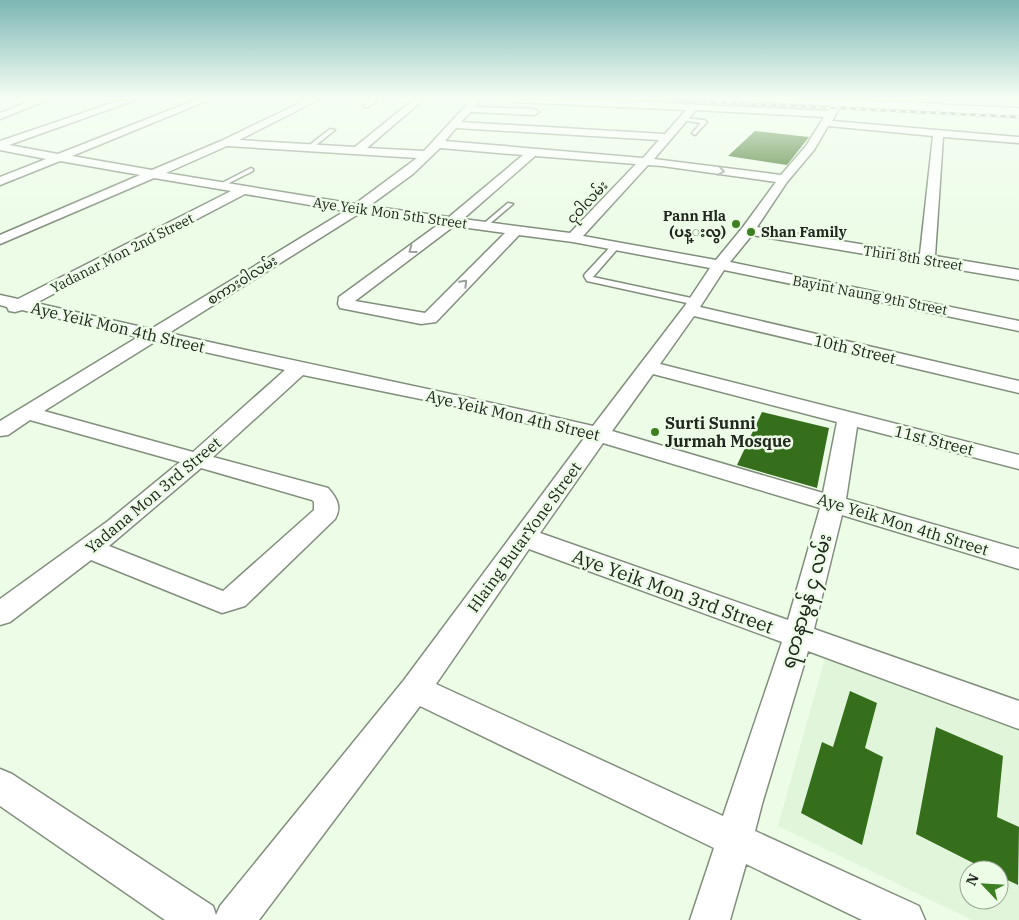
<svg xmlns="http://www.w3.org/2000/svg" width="1019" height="920" font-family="'IBM Plex Serif','Noto Sans Myanmar',serif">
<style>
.built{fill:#e0f5d9;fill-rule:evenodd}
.building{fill:#356f1c}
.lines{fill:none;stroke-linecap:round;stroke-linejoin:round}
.service-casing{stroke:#818f7c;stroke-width:3}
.minor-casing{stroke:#818f7c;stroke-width:3}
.secondary-casing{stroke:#818f7c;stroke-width:2}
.service{fill:#fff;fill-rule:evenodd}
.minor{fill:#fff;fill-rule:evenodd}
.secondary{fill:#fff;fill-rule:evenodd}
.rail-casing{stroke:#616b5e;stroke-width:2.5}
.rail{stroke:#ecfce7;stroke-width:2;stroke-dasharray:5;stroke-linecap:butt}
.oneway{stroke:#9b9e9a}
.poi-dot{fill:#3e8021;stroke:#ecfce7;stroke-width:2}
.labels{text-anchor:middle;stroke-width:5;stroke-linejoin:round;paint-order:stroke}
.far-street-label{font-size:14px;fill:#21271f;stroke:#ecfce7}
.far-poi-label{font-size:14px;font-weight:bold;fill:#21271f;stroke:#ecfce7;text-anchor:end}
.street-label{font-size:16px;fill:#21271f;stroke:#ecfce7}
.poi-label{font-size:16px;font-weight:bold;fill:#21271f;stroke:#ecfce7;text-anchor:start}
.near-street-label{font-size:19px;fill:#21271f;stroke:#ecfce7}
</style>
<rect width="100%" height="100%" fill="#ecfce7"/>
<path class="built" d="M827,651L1019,725V920H972L778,826ZM969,870H999V900H969Z"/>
<g class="building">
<path d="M755,131L809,137L787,165L728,156Z"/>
<path d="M762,412L829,428L817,488L737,465Z"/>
<path d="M850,691L877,703L865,748L883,757L862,845L801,813L822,742L833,747Z"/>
<path d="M936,727L1003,756L997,817L1019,827L1018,885L999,876V870H987L916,834Z"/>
</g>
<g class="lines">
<g class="service-casing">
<g id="service">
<path d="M372,99H378L368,107H364V105Z"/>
<path d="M683,118L704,120L707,122L695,135L692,133L701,123L681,120Z"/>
<path d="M330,129L335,130L311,149H307V147Z"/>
<path d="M251,168L253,169V171L221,187L216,186Z"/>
<path d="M508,203L513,204L486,227H482V225Z"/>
<path d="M613,244L620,246L593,277L696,299L700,302L696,305L587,281L584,276L585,274Z"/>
</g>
</g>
<g class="minor-casing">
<g id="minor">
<path d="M36,99H50L0,119V113Z"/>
<path d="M124,99H138L9,145L58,154L198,99H211L72,156L152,170L221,141L308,99H320L239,140L355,147L414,99H424L367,148L424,151L472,99H481L475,107L534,109L539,112L534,115L471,112L461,122L665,134L686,110L515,102L511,99H581L828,111L835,99H844L832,121L1019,137V143L943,137L935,256L1019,270V280L752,235L730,262L1019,321V331L724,270L700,307L1019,381V393L694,316L660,364L1019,455V469L857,427L846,499L1019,549V569L842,515L814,629L1019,701V729L808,651L762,804L755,831L919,906L925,920H862L746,864L730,920H690L714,848L420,706L259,920H165L0,806V769L12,774L213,906L216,915L220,906L404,680L585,437L455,406L303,375L213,457L328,488C337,498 342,507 335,519L245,606L222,613L91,560L10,622L0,625V599L108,521L180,462L30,420L8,435L0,436V421L138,337L22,310L15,312L9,311L7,307L0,305V295L18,299L231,191L154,178L0,244V235L140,175L60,161L0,185V177L46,159L0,150V141ZM696,110L824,117L806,146L781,175L654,159ZM828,126L933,136L920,254L757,227L787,182L814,150ZM456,128L659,140L643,158L445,141ZM227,146L417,158L355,204L166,173ZM440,148L523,155L449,217L369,206L413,174ZM535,156L636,164L570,233L463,219ZM648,165L662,166L776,182L743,227L716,260L583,236ZM245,194L345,211L151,329L36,303ZM360,213L439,224L339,297L338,304L340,308L421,324L436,322L519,235L573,242L710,268L684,307L593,426C452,393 310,365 169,333ZM454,226L505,233L425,313L355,301ZM156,341L285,370L193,452L44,411ZM653,374L837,422L823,493L612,431ZM603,443L820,508L788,620L540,533ZM201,468L312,500L314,502V510L223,591L109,546ZM529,549L782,642L723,816L436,684Z"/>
</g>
</g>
<g class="secondary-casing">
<path id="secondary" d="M757,99H837L1019,108V116L762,102Z"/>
</g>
<use href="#service" class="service"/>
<use href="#minor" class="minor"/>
<use href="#secondary" class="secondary"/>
<g class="rail-casing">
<path id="rail" d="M646,99L1019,117"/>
</g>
<use href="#rail" class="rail"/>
</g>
<defs><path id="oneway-chevron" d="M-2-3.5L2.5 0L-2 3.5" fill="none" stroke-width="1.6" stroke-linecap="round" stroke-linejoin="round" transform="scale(1.25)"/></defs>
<g class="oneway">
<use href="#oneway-chevron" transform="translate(721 171) rotate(8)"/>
<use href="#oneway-chevron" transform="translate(412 250) rotate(144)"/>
<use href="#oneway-chevron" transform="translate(464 283) rotate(-45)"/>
</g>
<linearGradient id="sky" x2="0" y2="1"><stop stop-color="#7cb6b4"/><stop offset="0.43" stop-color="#f6fef4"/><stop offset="1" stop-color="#f6fef4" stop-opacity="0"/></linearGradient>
<rect width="1019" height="228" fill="url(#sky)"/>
<g class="poi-dot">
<circle cx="736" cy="224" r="5"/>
<circle cx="751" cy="232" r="5"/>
<circle cx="655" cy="432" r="5"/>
</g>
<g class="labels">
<g class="far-street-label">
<text transform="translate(587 202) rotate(-47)" y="5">ငုဝါလမ်း</text>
<text transform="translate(390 213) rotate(8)" y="5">Aye Yeik Mon 5th Street</text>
<text transform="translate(122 253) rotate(-27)" y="5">Yadanar Mon 2nd Street</text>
<text transform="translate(913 258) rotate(9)" y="5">Thiri 8th Street</text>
<text transform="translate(242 280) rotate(-32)" y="5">စကား၀ါလမ်း</text>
<text transform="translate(870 295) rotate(11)" y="5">Bayint Naung 9th Street</text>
</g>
<g class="far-poi-label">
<text x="726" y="221">Pann Hla<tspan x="726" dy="16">(ပန္းလွ)</tspan></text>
<text x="761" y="237" text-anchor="start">Shan Family</text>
</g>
<g class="street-label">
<text transform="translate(118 327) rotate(13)" y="6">Aye Yeik Mon 4th Street</text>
<text transform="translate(855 349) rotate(13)" y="6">10th Street</text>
<text transform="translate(513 415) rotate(13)" y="6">Aye Yeik Mon 4th Street</text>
<text transform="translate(934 440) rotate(14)" y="6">11st Street</text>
<text transform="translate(153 495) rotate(-40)" y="6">Yadana Mon 3rd Street</text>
<text transform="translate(903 524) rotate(17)" y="6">Aye Yeik Mon 4th Street</text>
<text transform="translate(524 537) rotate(-54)" y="6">Hlaing ButarYone Street</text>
</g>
<g class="poi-label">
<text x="665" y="429">Surti Sunni<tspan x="665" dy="18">Jurmah Mosque</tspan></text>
</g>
<g class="near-street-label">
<text transform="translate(673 591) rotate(20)" y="7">Aye Yeik Mon 3rd Street</text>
<text transform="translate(806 601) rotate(-74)" y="7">ရတနာမွန် ၄ လမ်း</text>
</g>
</g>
<g transform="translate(984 885) rotate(295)"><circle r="24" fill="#ecfce7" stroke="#9ba797"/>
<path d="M0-4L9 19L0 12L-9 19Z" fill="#3e8021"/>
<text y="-8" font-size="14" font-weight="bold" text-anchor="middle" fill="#21271f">N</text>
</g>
</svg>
